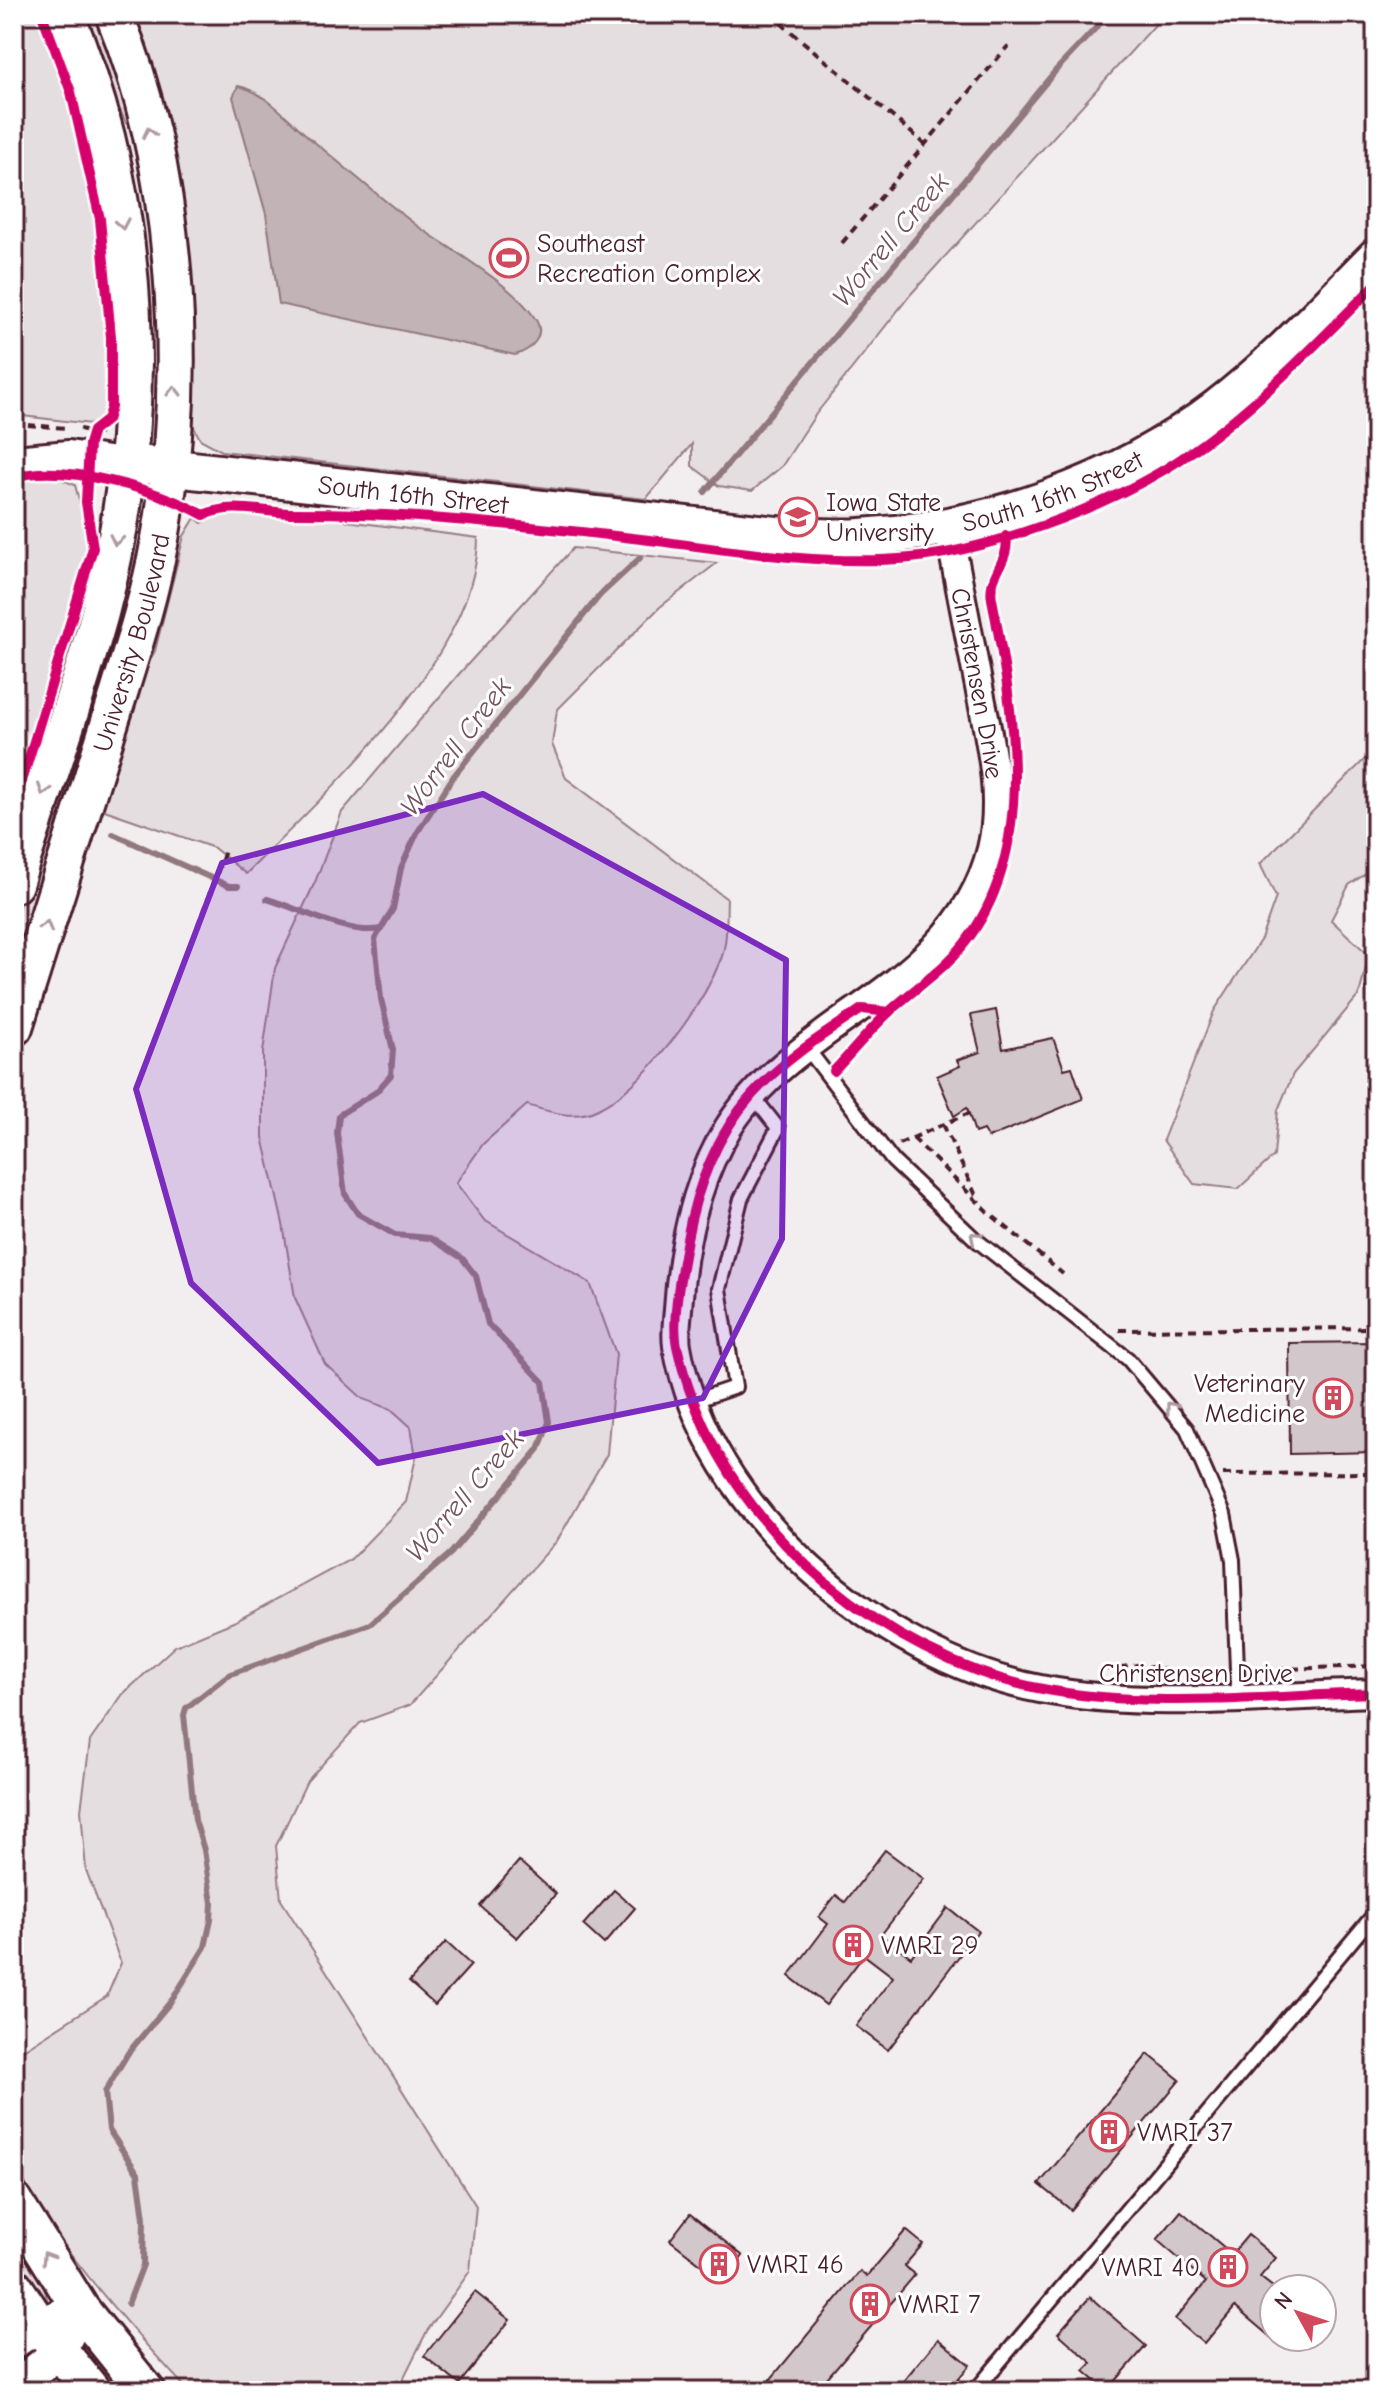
<svg xmlns="http://www.w3.org/2000/svg" width="1390" height="2405" font-family="'Comic Neue',sans-serif">
<style>
.built{fill:#f2eeef;fill-rule:evenodd}
.green{fill:#e5dee0;stroke:#987e86;stroke-width:2}
.water{fill:#c1b3b6;stroke:#91787e;stroke-width:2}
.lines{fill:none;stroke-linecap:round;stroke-linejoin:round}
.stream{stroke:#91787e;stroke-width:6}
.building{fill:#d2c7cb;stroke:#4a1f2b;stroke-width:2}
.service-casing{stroke:#4a1f2b;stroke-width:18}
.minor-casing{stroke:#4a1f2b;stroke-width:32}
.tertiary-casing{stroke:#4a1f2b;stroke-width:38}
.secondary-casing{stroke:#4a1f2b;stroke-width:42}
.path{stroke:#4a1f2b;stroke-width:4;stroke-dasharray:8 6;stroke-linecap:butt}
.service{stroke:#fff;stroke-width:12}
.minor{stroke:#fff;stroke-width:26}
.tertiary{stroke:#fff;stroke-width:32}
.secondary{stroke:#fff;stroke-width:36}
.cycleway-casing{stroke:#fff;stroke-width:15}
.cycleway{stroke:#d6006c;stroke-width:10}
.oneway{stroke:#ae9aa0}
.marked{fill:#7b2cbf;fill-opacity:0.2;stroke:#7b2cbf;stroke-width:6;stroke-linejoin:round}
.labels{text-anchor:middle;stroke-width:6;stroke-linejoin:round;paint-order:stroke}
.poi-label{font-size:26px;fill:#4a1f2b;stroke:#fff;text-anchor:start}
.street-label{font-size:26px;fill:#4a1f2b;stroke:#fff}
.water-label{font-size:28px;font-style:italic;fill:#74535c;stroke:#fff}
</style>
<rect width="100%" height="100%" fill="#fff"/>
<filter id="ink" filterUnits="userSpaceOnUse"><feTurbulence type="fractalNoise" baseFrequency=".0125" numOctaves="2"/><feDisplacementMap in="SourceGraphic" scale="16" xChannelSelector="R" yChannelSelector="G"/><feConvolveMatrix kernelMatrix="1 2 1 2 8 2 1 2 1" color-interpolation-filters="sRGB"/></filter>
<g filter="url(#ink)">
<path class="built" d="M14,14H1376V2391H146L102,2339L14,2342ZM1274,2289H1322V2337H1274Z"/>
<g class="green">
<path d="M14,14H38C83,124 107,242 107,362C107,378 111,401 102,416L91,424L14,415Z"/>
<path d="M77,14H97L131,122L126,123Z"/>
<path d="M124,14H1165L911,294L816,414L782,466L752,491L719,486L692,466V444L646,499L222,451L200,439L187,414Z"/>
<path d="M53,476L75,485L90,542L14,793V483Z"/>
<path d="M223,512L331,519L478,538C477,657 325,794 246,874L214,848L96,807L130,698L155,651L184,536L195,518L202,523Z"/>
<path d="M573,548L717,563L660,607L557,710L552,744L566,778L727,899C726,917 728,942 721,959C702,1007 645,1086 598,1109C575,1121 550,1112 527,1105L483,1144L456,1183L484,1220L590,1283L616,1354L607,1454L557,1541L410,1705L360,1723L307,1781L276,1846L281,1900L476,2206L470,2271L427,2331L397,2391H189C136,2335 42,2231 15,2161C8,2143 14,2079 14,2056L107,1996L121,1963L86,1870L81,1810L90,1741L123,1694L175,1646L238,1620L351,1559L406,1502L416,1457L411,1427L391,1409L363,1399L325,1364L295,1298L283,1224L263,1137V1052L275,968L315,882L342,812L459,674Z"/>
<path d="M117,615L112,654L14,981V922L63,764Z"/>
<path d="M1376,748V867L1349,885L1331,920L1369,955L1359,995L1293,1074L1278,1110L1274,1156L1238,1189L1194,1184L1163,1140L1214,1011L1261,939L1276,897L1260,864Z"/>
<path d="M14,2228L40,2271L48,2303L42,2306L14,2263Z"/>
</g>
<path class="water" d="M238,86C265,91 292,123 312,140C346,168 380,198 416,225C448,248 517,287 536,320C546,336 530,351 515,355L279,304L266,214L233,97Z"/>
<g class="lines">
<g class="stream">
<path d="M705,492L1057,69L1109,14"/>
<path d="M113,834L229,886H238"/>
<path d="M267,899C299,908 349,936 381,929"/>
<path d="M128,2304L143,2265L144,2218L138,2174L109,2130L105,2092L128,2053L172,2000L205,1947L211,1920L212,1903L204,1850L195,1820L184,1715L186,1708L228,1675L370,1624L451,1553L539,1449L549,1422L543,1382L488,1324L476,1276L462,1258L430,1238L395,1235L358,1214L345,1194L337,1133L339,1115L376,1092L391,1075L393,1050L381,999L375,939L393,909L401,868L417,833L453,777L600,595L640,558"/>
</g>
</g>
<g class="building">
<path d="M996,1010L1003,1049L1053,1038L1064,1069L1072,1067L1083,1099L988,1138L983,1130L975,1133L967,1108L954,1116L937,1076L960,1066L957,1060L980,1052L971,1015Z"/>
<path d="M1376,1342V1452L1290,1454L1289,1343Z"/>
<path d="M885,1850L924,1879L881,1935L911,1957L948,1908L978,1931L888,2050L856,2026L893,1977L864,1955L826,2005L789,1976L828,1924L819,1917L836,1895L845,1902Z"/>
<path d="M519,1861L556,1894L517,1938L480,1906Z"/>
<path d="M614,1890L635,1908L604,1944L583,1925Z"/>
<path d="M446,1942L471,1965L435,2005L409,1982Z"/>
<path d="M1148,2054L1180,2080L1071,2210L1039,2184Z"/>
<path d="M1181,2211L1232,2254L1248,2235L1276,2258L1260,2277L1274,2288V2340L1235,2307L1204,2344L1175,2319L1206,2282L1157,2240Z"/>
<path d="M690,2214L743,2256L723,2281L670,2240Z"/>
<path d="M906,2230L923,2244L904,2266L915,2275L816,2391H761L860,2271L867,2276Z"/>
<path d="M475,2292L510,2320L459,2384L424,2356Z"/>
<path d="M1090,2297L1146,2346L1107,2391L1084,2371L1092,2363L1058,2333Z"/>
<path d="M938,2339L970,2365L948,2391H895Z"/>
</g>
<g class="lines">
<g class="service-casing">
<g id="service">
<path d="M806,1047L893,1161L975,1239L1128,1359L1187,1429L1224,1514L1233,1560L1238,1697"/>
<path d="M694,1401L735,1387L719,1289L741,1199L778,1128L752,1095"/>
<path d="M975,2391L1376,1912"/>
</g>
</g>
<g class="minor-casing">
<g id="minor">
<path d="M14,459L69,454L129,463"/>
<path id="s1" d="M948,526C958,580 969,633 979,687C989,739 1004,796 991,849C957,988 798,1016 728,1128C695,1182 682,1246 678,1309C677,1321 675,1334 677,1346C705,1510 881,1659 1040,1689C1147,1710 1268,1696 1376,1693"/>
</g>
</g>
<g class="tertiary-casing">
<g id="tertiary">
<path d="M14,2342L39,2325L62,2315"/>
<path d="M14,2389L59,2351L81,2310"/>
</g>
</g>
<g class="secondary-casing">
<g id="secondary">
<path id="s2" d="M129,463L776,535C804,536 833,539 861,537C989,529 1115,486 1217,408C1275,364 1325,308 1376,257"/>
<path d="M14,884C42,794 75,704 100,613C152,417 144,201 65,14"/>
<path id="s3" d="M14,1027C44,930 75,834 105,738C125,672 148,607 160,539C190,373 178,170 114,14"/>
<path d="M14,2202L81,2310L146,2391"/>
<path d="M14,2287L39,2325L92,2391"/>
</g>
</g>
<g class="path">
<path d="M770,14L925,144"/>
<path d="M842,243L1008,46"/>
<path d="M14,424L67,428"/>
<path d="M80,429L102,434"/>
<path d="M198,926L225,851"/>
<path d="M943,1124L979,1202"/>
<path d="M913,1138L989,1213L1063,1274"/>
<path d="M899,1144L969,1113"/>
<path d="M1119,1330L1376,1328"/>
<path d="M1223,1474L1376,1473"/>
<path d="M1106,1669L1137,1665L1190,1674L1222,1671"/>
<path d="M1250,1670L1376,1666"/>
</g>
<use href="#service" class="service"/>
<use href="#minor" class="minor"/>
<use href="#tertiary" class="tertiary"/>
<use href="#secondary" class="secondary"/>
<g class="cycleway-casing">
<g id="cycleway">
<path d="M14,477C65,462 158,490 204,515C234,501 266,514 298,513C338,513 377,514 418,517C498,523 578,531 658,541C740,552 828,566 911,558C990,550 1099,509 1167,468C1246,419 1311,349 1376,284"/>
<path d="M14,807L93,548L86,502L89,444L93,431L107,420L111,407V337L100,219L71,92L42,14"/>
<path d="M889,1012L862,1009C824,1034 783,1060 752,1095C717,1134 696,1188 687,1239C682,1269 671,1317 677,1346C710,1497 835,1618 977,1671C1097,1716 1249,1696 1376,1693"/>
<path d="M834,1071C852,1052 869,1031 888,1013C913,989 942,972 964,944C1039,850 1013,708 992,599C987,575 1011,561 1006,536"/>
</g>
</g>
<use href="#cycleway" class="cycleway"/>
</g>
<defs><path id="oneway-chevron" d="M-2-3.5L2.5 0L-2 3.5" fill="none" stroke-width="1.6" stroke-linecap="round" stroke-linejoin="round" transform="scale(2)"/></defs>
<g class="oneway">
<use href="#oneway-chevron" transform="translate(149 133) rotate(-103)"/>
<use href="#oneway-chevron" transform="translate(122 224) rotate(80)"/>
<use href="#oneway-chevron" transform="translate(174 391) rotate(-90)"/>
<use href="#oneway-chevron" transform="translate(116 540) rotate(102)"/>
<use href="#oneway-chevron" transform="translate(44 790) rotate(108)"/>
<use href="#oneway-chevron" transform="translate(46 926) rotate(-73)"/>
<use href="#oneway-chevron" transform="translate(975 1237) rotate(-139)"/>
<use href="#oneway-chevron" transform="translate(1171 1407) rotate(-127)"/>
<use href="#oneway-chevron" transform="translate(47 2257) rotate(-122)"/>
</g>
</g>
<path class="marked" d="M483,794L786,960L782,1239L703,1398L378,1463L191,1283L136,1089L222,863Z"/>
<defs>
<g id="stadium-ring" transform="scale(2)"><circle r="9.5" fill="#fff" stroke="#d1495b" stroke-width="1.5"/><path d="M0-5a6.5 5 0 1 0 0 10a6.5 5 0 1 0 0-10ZM-3.5-1.8h7v3.6h-7Z" fill="#d1495b"/></g>
<g id="university-ring" transform="scale(2)"><circle r="9.5" fill="#fff" stroke="#d1495b" stroke-width="1.5"/><path d="M0-5L7-2L0 1L-7-2ZM-4 1L0 2.5L4 1V4Q0 6-4 4Z" fill="#d1495b"/></g>
<g id="building-ring" transform="scale(2)"><circle r="9.5" fill="#fff" stroke="#d1495b" stroke-width="1.5"/><path d="M-4-6H4V6H1V3H-1V6H-4ZM-2.5-4.3h1.7v1.8h-1.7ZM.8-4.3h1.7v1.8H.8ZM-2.5-1h1.7V.8h-1.7ZM.8-1h1.7V.8H.8Z" fill="#d1495b"/></g>
</defs>
<g fill-rule="evenodd">
<use href="#stadium-ring" x="509" y="258"/>
<use href="#university-ring" x="798" y="517"/>
<use href="#building-ring" x="1333" y="1398"/>
<use href="#building-ring" x="853" y="1945"/>
<use href="#building-ring" x="1109" y="2132"/>
<use href="#building-ring" x="719" y="2264"/>
<use href="#building-ring" x="1228" y="2267"/>
<use href="#building-ring" x="870" y="2304"/>
</g>
<g class="labels">
<g class="poi-label">
<text x="537" y="252">Southeast<tspan x="537" dy="30">Recreation Complex</tspan></text>
<text x="826" y="511">Iowa State<tspan x="826" dy="30">University</tspan></text>
<text x="1305" y="1392" text-anchor="end">Veterinary<tspan x="1305" dy="30">Medicine</tspan></text>
<text x="881" y="1954">VMRI 29</text>
<text x="1137" y="2141">VMRI 37</text>
<text x="747" y="2273">VMRI 46</text>
<text x="1200" y="2276" text-anchor="end">VMRI 40</text>
<text x="898" y="2313">VMRI 7</text>
</g>
<g class="street-label">
<text dy="9" stroke="none"><textPath href="#s2" startOffset="934">South 16th Street</textPath></text>
<text dy="9" stroke="none"><textPath href="#s2" startOffset="286">South 16th Street</textPath></text>
<text dy="9" stroke="none"><textPath href="#s3" startOffset="402">University Boulevard</textPath></text>
<text dy="9" stroke="none"><textPath href="#s1" startOffset="160">Christensen Drive</textPath></text>
<text x="1196" y="1682">Christensen Drive</text>
</g>
<g class="water-label">
<text transform="translate(890 239) rotate(-50)" y="10">Worrell Creek</text>
<text transform="translate(455 746) rotate(-53)" y="10">Worrell Creek</text>
<text transform="translate(464 1495) rotate(-49)" y="10">Worrell Creek</text>
</g>
</g>
<rect width="1390" height="2405" fill="none" stroke="#fff" stroke-width="48"/>
<rect x="24" y="24" width="1342" height="2357" fill="none" stroke="#4a1f2b" stroke-width="3" filter="url(#ink)"/>
<g transform="translate(1298 2313) rotate(310)"><circle r="38" fill="#ffffff" stroke="#b7a5aa" stroke-width="2"/>
<path d="M0-6L14 30L0 20L-14 30Z" fill="#d1495b"/>
<text y="-12" font-size="22" font-weight="bold" text-anchor="middle" fill="#4a1f2b">N</text>
</g>
</svg>
